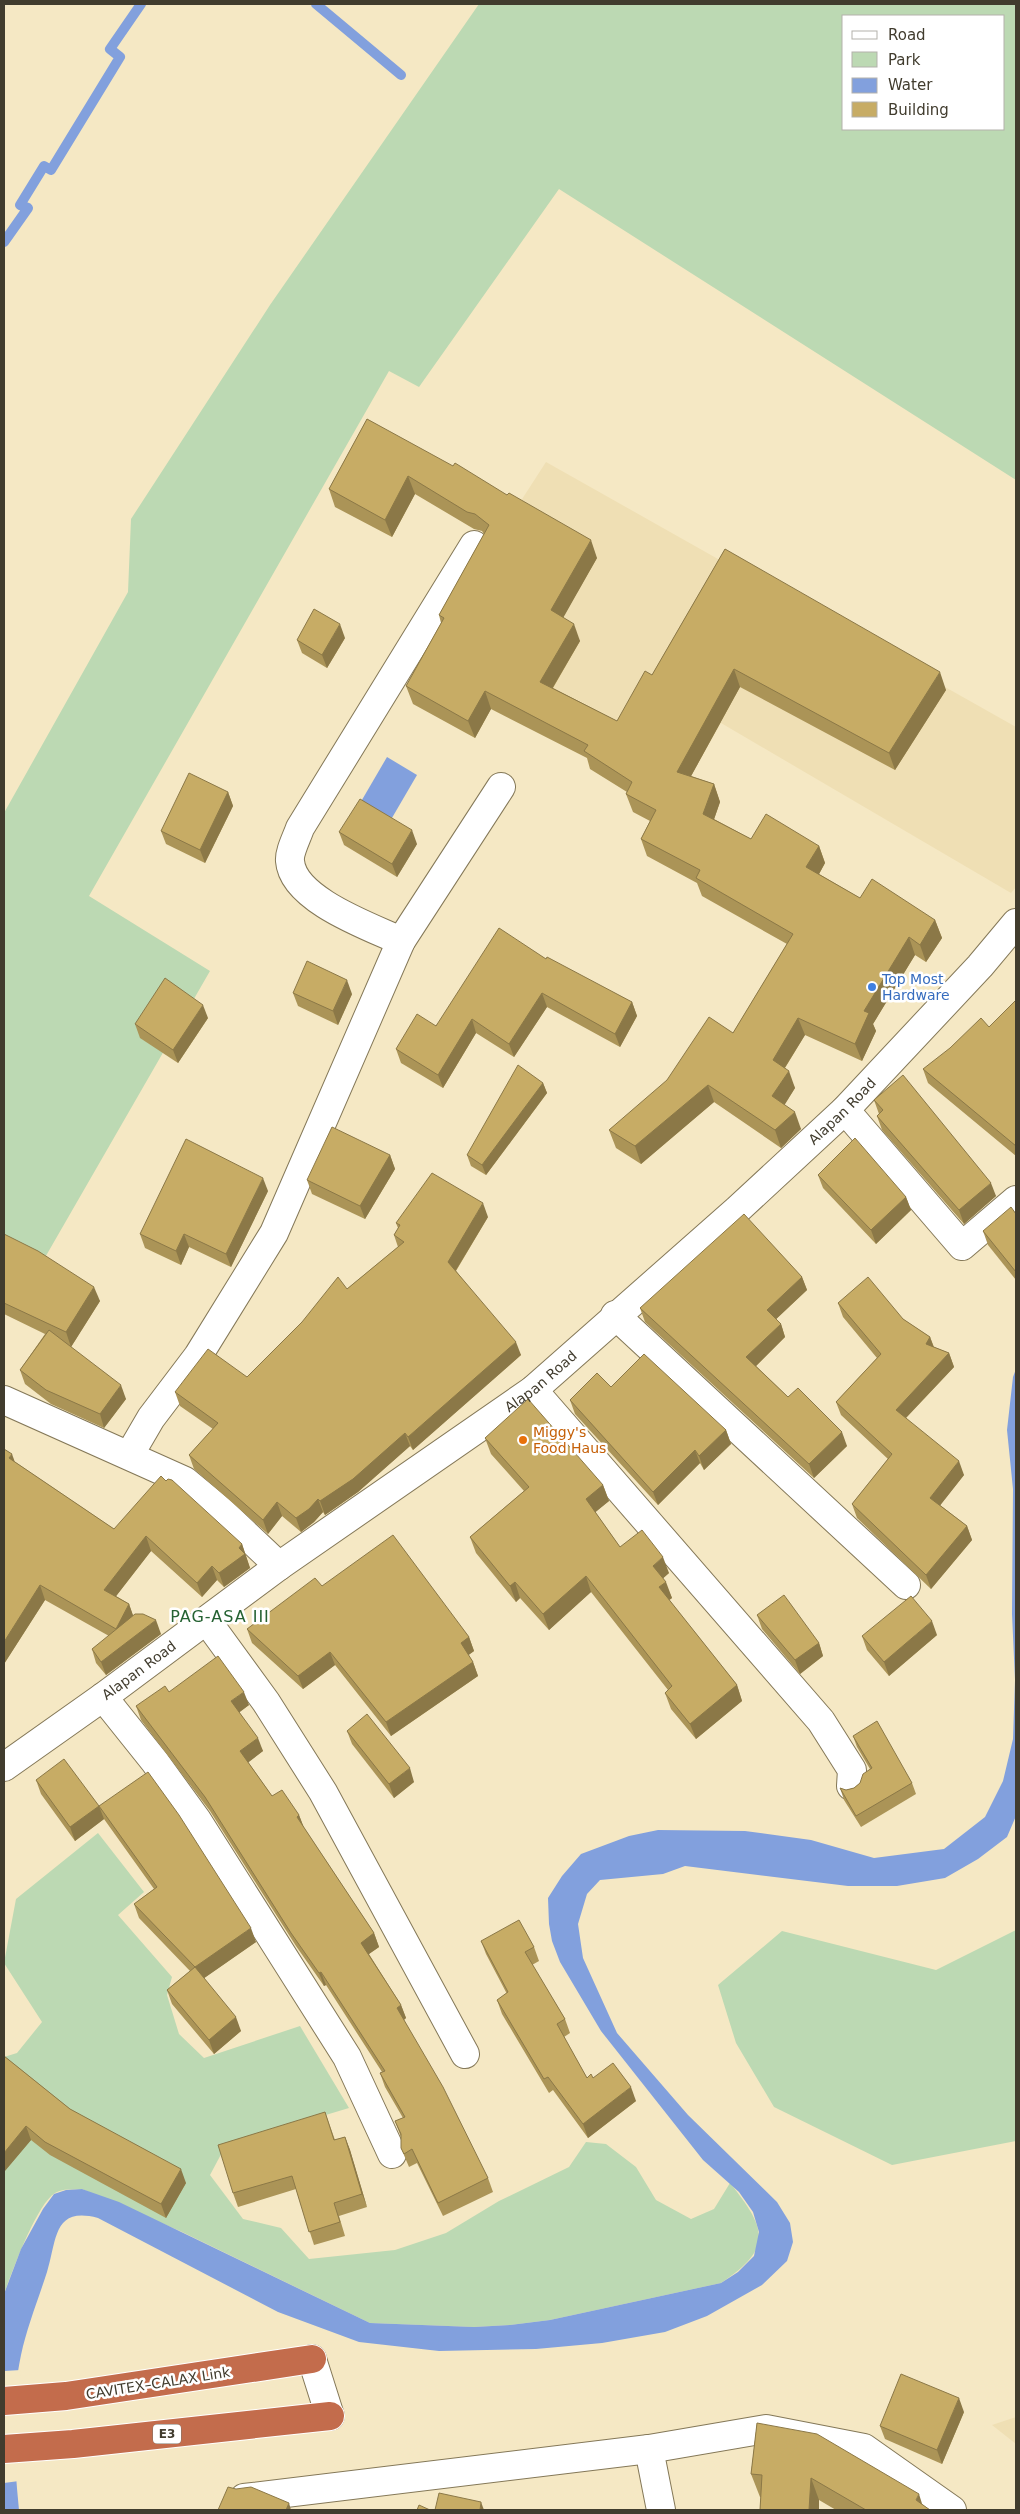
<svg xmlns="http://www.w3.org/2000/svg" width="1020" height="2514" font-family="'DejaVu Sans',sans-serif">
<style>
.built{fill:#efdfb4}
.green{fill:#bcd9b3;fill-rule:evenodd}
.water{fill:#82a0dd}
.pier{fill:#f5e8c4}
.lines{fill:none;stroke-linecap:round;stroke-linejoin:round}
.stream{stroke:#82a0dd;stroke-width:10}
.minor-casing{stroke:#847858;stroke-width:30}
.highway-casing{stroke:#fff;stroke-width:30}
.minor{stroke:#fff;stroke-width:28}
.highway{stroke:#c36c4c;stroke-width:28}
.wall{fill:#ab9457}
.shaded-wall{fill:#8b7847}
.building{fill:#c7ac65;stroke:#8b7847}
.shop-dot{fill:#3f7fe0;stroke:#fff;stroke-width:2}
.food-dot{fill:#e8710a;stroke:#fff;stroke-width:2}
.labels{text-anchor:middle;stroke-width:5;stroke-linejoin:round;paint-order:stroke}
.shield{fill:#fff;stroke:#7a766d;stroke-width:1}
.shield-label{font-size:12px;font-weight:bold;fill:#413c2e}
.shop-label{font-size:14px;fill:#366cbe;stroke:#fff;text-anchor:start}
.street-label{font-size:14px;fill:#413c2e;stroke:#fff}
.food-label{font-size:14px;fill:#c56008;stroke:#fff;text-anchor:start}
.quarter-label{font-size:16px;letter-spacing:1px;fill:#256232;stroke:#fff}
</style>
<rect width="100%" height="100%" fill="#f5e8c4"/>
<g class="built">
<path d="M546,462L1016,727V887L1011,893L721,723L694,770L549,695L515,510Z"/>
<path d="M1016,2417V2444L992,2425Z"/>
</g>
<g class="green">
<path d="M479,4H1016V480L559,189L419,387L389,371L89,896L210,971L43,1261L4,1240V813L128,592L131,519L270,305ZM844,16H1004V129H844Z"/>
<path d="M98,1833L144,1892L118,1915L172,1977L167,1995L179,2034L204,2058L300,2026L349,2108L226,2145L210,2175L243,2219L281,2228L309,2259L395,2250L446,2233L499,2201L569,2167L586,2142L606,2144L636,2167L656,2200L691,2219L714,2209L730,2183C766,2228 774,2248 721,2283L550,2320L510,2325L474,2327L370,2323L180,2231L82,2189C73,2190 63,2188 55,2193C36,2205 12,2272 4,2294V2057L17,2053L42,2022L4,1963L16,1899Z"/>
<path d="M1016,1930V2141L892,2165L774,2107L736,2043L718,1985L782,1931L936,1970Z"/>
</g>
<g class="water">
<path d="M387,757L417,775L389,823L359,805Z"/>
<path d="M1016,1369V1816L1007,1837L978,1859L945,1878L897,1886H848L685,1866L663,1874L600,1880L587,1894L578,1924L583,1958L617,2033L688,2115L777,2202L790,2223L793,2242L787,2261L762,2285L707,2316L665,2332L602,2343L536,2349L439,2351L359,2342L278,2312L98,2218C53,2206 57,2240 47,2272C38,2300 27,2327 21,2355C10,2407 14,2458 19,2510H4V2294L21,2249L43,2209L54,2194L66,2190L82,2189L119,2202L370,2323L474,2327L510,2325L550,2320L721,2283L738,2272L754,2256L759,2232L753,2212L739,2192L703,2160L601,2031L560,1962L552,1941L549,1924L548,1898L562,1876L581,1854L629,1836L658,1830L745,1831L811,1840L874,1858L944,1849L985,1817L1003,1781L1013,1739L1015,1680L1012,1614L1013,1489L1007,1430L1013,1377Z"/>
</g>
<path class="pier" d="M21,2370L17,2403L16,2451L19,2481L4,2483V2371Z"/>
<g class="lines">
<g class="stream">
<path d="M316,4L401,75"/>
<path d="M4,242L28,208L20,205L44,166L51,170L120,57L110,49L141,4"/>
</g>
<g class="minor-casing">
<g id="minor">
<path d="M401,941C371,927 293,900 290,861C289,852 297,837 300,828L474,545"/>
<path d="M845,1110L962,1246L1016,1200"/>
<path d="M615,1315L906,1585"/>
<path d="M533,1390L821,1721L852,1770L851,1786"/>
<path d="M4,1400L185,1481L220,1510L279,1566"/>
<path d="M130,1454L151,1418L198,1356L274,1233L401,941L501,787"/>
<path d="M207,1621L266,1702L323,1792L465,2054"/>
<path d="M103,1697L155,1762L197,1820L347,2057L392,2154"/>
<path id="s1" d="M4,1767L103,1697L279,1566L533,1390L737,1210L845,1110L980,966L1016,923"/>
<path d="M312,2359L330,2416"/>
<path d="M649,2449L661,2510"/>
<path d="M244,2498L649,2449L766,2429L864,2448L952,2510"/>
</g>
</g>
<g class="highway-casing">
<g id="highway">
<path d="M4,2401L66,2396L312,2359"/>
<path d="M4,2449L73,2444L330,2416"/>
</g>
</g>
<use href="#minor" class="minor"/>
<use href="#highway" class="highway"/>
</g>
<g class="wall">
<path d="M367,419L597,558L563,617L580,641L553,688L617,721L652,675L725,549L946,690L895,770L740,687L691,776L714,784L720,802L714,819L751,839L819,846L825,863L819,874L860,898L935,920L942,938L926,962L915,955L873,1024L876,1031L862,1061L805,1035L785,1068L795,1088L784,1105L801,1129L781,1148L714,1102L641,1164L616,1148L609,1130L733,1033L787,944L702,896L697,883L647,856L641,839L650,821L633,812L626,794L627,792L590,769L587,758L491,709L475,738L413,704L406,686L441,623L439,615L484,534L482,531L474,529L415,494L392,537L335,507L329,489Z"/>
<path d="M345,638L327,668L302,653L297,640Z"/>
<path d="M228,792L233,806L205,863L166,844L161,831Z"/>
<path d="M339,832L417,844L397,877L344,845Z"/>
<path d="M546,959L632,1002L637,1016L620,1047L547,1007L514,1057L476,1033L443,1088L401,1063L396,1049Z"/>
<path d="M293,993L352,994L338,1025L298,1006Z"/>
<path d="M1016,1000V1156L928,1083L923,1069L989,1027Z"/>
<path d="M208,1018L178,1063L140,1038L135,1024Z"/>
<path d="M543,1083L547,1093L486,1175L471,1166L467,1155Z"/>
<path d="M874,1100L996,1196L964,1224L882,1130L877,1116L879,1114Z"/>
<path d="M390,1155L395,1169L365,1219L312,1194L307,1180Z"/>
<path d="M818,1175L906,1197L911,1210L876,1244L823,1188Z"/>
<path d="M268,1191L231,1267L189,1247L181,1265L145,1248L140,1234Z"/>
<path d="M1016,1214V1280L988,1245L983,1231Z"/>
<path d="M488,1217L456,1271L521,1355L413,1450L410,1446L358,1492L325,1515L323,1512L314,1522L301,1532L282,1516L268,1534L194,1469L189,1455L213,1429L180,1406L175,1392L247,1377L347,1289L398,1247L394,1235L398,1228L396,1223Z"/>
<path d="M4,1234L100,1301L71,1347L126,1399L104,1428L51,1404L25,1384L20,1370L45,1334L4,1314Z"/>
<path d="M802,1277L807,1290L776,1319L781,1324L785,1337L756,1366L788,1397L847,1446L814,1478L645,1322L640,1308Z"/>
<path d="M838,1303L903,1319L930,1337L934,1347L949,1353L954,1367L906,1418L964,1475L940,1505L967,1526L972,1540L931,1589L857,1518L852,1504L888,1459L841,1415L836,1402L877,1358L843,1317Z"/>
<path d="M611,1387L726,1430L731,1444L704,1470L700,1463L658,1505L575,1414L570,1400Z"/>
<path d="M485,1438L603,1485L609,1501L595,1512L620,1547L669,1573L663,1578L672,1598L669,1600L737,1685L742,1701L696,1739L671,1709L665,1693L668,1690L591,1592L549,1630L520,1598L516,1602L476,1553L470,1537L524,1491L491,1454Z"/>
<path d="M15,1462L114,1529L242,1544L250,1568L224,1587L217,1580L202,1597L151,1551L116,1596L129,1604L133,1616L161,1634L106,1675L96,1663L92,1649L109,1636L45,1600L4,1664Z"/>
<path d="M322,1586L469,1637L474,1651L468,1655L473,1662L478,1676L391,1736L335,1665L303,1689L252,1643L247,1629Z"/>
<path d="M757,1615L819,1643L823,1656L800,1674L762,1629Z"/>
<path d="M937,1635L889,1676L867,1650L862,1636Z"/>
<path d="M169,1692L249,1705L239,1712L263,1751L248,1762L272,1796L299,1815L304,1828L374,1933L379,1947L369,1954L401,2005L406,2018L404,2020L488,2178L493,2192L443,2216L417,2163L409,2167L401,2148V2137L395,2121L403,2118L385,2087L380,2073L382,2072L326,1985L324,1986L296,1946L210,1811L141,1720L136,1706Z"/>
<path d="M347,1731L414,1782L394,1798L352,1744Z"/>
<path d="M853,1736L912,1783L916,1794L861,1827L844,1800L840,1788L846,1790L854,1788L860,1783L870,1769L857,1747Z"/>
<path d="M36,1780L99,1806L256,1942L204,1978L241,2031L214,2054L172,2004L167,1990L190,1971L139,1918L134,1904L154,1889L104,1819L75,1841L41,1794Z"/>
<path d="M481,1941L534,1947L539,1961L532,1965L565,2019L570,2033L564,2037L587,2078H593L636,2101L588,2138L553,2090L549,2093L502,2014L497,2000L507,1994L486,1954Z"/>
<path d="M4,2056L70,2109L186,2183L166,2218L50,2155L31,2140L4,2172Z"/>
<path d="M325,2112L335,2140L345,2137L350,2150L367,2207L339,2216L345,2236L314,2245L296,2189L238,2207L233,2193Z"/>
<path d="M964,2412L942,2464L885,2439L880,2426Z"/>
<path d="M757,2423L923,2505L930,2510H836L819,2500V2510H760L761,2497H760L751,2474Z"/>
</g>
<g class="shaded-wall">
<path d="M408,476L415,494L392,537L385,520Z"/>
<path d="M591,540L597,558L558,627L551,610Z"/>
<path d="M340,624L345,638L327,668L322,655Z"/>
<path d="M574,624L580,641L546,699L540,682Z"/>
<path d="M734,669L740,687L684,789L677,772Z"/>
<path d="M940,672L946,690L895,770L889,753Z"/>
<path d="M485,691L491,709L475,738L468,721Z"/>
<path d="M714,784L720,802L710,831L703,814Z"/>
<path d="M228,792L233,806L205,863L200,850Z"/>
<path d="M412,830L417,844L397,877L392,864Z"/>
<path d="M819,846L825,863L813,885L806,867Z"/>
<path d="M935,920L942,938L926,962L920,945Z"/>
<path d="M909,937L915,955L873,1024L876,1031L862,1061L855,1044L864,1011Z"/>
<path d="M347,980L352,994L338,1025L333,1011Z"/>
<path d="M542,993L547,1007L514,1057L509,1044Z"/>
<path d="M632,1002L637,1016L620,1047L615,1034Z"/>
<path d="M203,1005L208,1018L178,1063L173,1050Z"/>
<path d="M798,1018L805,1035L779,1077L773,1060Z"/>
<path d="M472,1019L476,1033L443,1088L438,1075Z"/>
<path d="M789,1071L795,1088L779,1114L772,1096Z"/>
<path d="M543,1083L547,1093L486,1175L482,1165Z"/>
<path d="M708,1085L714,1102L641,1164L635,1146Z"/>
<path d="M795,1112L801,1129L781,1148L775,1130Z"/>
<path d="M390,1155L395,1169L365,1219L360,1206Z"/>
<path d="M263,1178L268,1191L231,1267L226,1254Z"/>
<path d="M991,1183L996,1196L964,1224L959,1210Z"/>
<path d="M906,1197L911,1210L876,1244L871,1230Z"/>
<path d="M483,1203L488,1217L453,1275L448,1262Z"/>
<path d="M184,1234L189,1247L181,1265L176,1251Z"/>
<path d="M802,1277L807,1290L772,1323L767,1310Z"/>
<path d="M94,1287L100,1301L71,1347L66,1332Z"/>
<path d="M781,1324L785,1337L751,1371L746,1357Z"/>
<path d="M930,1337L935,1351L926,1344Z"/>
<path d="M516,1342L521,1355L413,1450L408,1437Z"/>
<path d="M949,1353L954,1367L901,1423L896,1410Z"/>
<path d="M121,1385L126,1399L104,1428L100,1414Z"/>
<path d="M726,1430L731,1444L704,1470L699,1456Z"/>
<path d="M842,1432L847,1446L814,1478L809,1464Z"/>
<path d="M405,1433L410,1446L358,1492L325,1515L320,1501Z"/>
<path d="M695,1450L700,1463L658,1505L653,1492Z"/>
<path d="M12,1454L17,1468L9,1458Z"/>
<path d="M959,1461L964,1475L935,1512L930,1498Z"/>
<path d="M603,1485L609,1501L592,1515L586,1499Z"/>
<path d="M318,1499L323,1512L314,1522L301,1532L296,1518Z"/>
<path d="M277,1502L282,1516L268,1534L263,1520Z"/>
<path d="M967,1526L972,1540L931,1589L926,1575Z"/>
<path d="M146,1536L151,1551L110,1604L104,1590Z"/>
<path d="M242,1544L250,1568L224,1587L219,1573Z"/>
<path d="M663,1557L669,1573L659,1582L653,1566Z"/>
<path d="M212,1566L217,1580L202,1597L197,1583Z"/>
<path d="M586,1576L591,1592L549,1630L543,1614Z"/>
<path d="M515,1582L520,1598L516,1602L510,1586Z"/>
<path d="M666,1582L672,1598L665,1603L659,1587Z"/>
<path d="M40,1585L45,1600L4,1664V1642Z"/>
<path d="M129,1604L134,1618L121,1643L116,1629Z"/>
<path d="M156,1620L161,1634L106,1675L101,1662Z"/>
<path d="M932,1621L937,1635L889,1676L884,1662Z"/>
<path d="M469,1637L474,1651L466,1657L461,1643Z"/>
<path d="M819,1643L823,1656L800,1674L795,1660Z"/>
<path d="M330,1652L335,1665L303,1689L298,1676Z"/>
<path d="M473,1662L478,1676L391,1736L386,1722Z"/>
<path d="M737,1685L742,1701L696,1739L690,1724Z"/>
<path d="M244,1692L249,1705L236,1715L231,1701Z"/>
<path d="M258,1738L263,1751L245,1765L240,1751Z"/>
<path d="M410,1768L414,1782L394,1798L389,1784Z"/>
<path d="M99,1806L104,1819L75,1841L70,1827Z"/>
<path d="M299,1815L304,1828L297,1817Z"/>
<path d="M251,1928L256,1942L200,1981L195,1967Z"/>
<path d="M374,1933L379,1947L366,1956L361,1943Z"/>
<path d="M321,1972L326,1985L324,1986L319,1973Z"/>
<path d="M401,2005L406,2018L402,2021L397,2008Z"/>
<path d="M236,2017L241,2031L214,2054L209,2040Z"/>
<path d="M631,2087L636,2101L588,2138L583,2124Z"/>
<path d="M26,2126L31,2140L4,2172V2153Z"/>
<path d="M345,2137L350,2150L367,2207L362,2194Z"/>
<path d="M181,2169L186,2183L166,2218L161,2204Z"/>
<path d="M959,2398L964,2412L942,2464L937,2450Z"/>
<path d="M811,2478L819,2500V2510H809Z"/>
<path d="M919,2494L924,2510L916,2500Z"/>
<path d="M481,2502L484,2510H480Z"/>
<path d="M289,2503L291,2510H286Z"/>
</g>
<g class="building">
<path d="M367,419L453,466L455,463L507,495L509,493L591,540L551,610L574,624L540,682L617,721L645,671L652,675L725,549L940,672L889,753L734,669L677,772L714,784L703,814L751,839L766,814L819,846L806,867L860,898L872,879L935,920L920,945L909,937L864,1011L869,1013L855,1044L798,1018L773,1060L789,1071L772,1096L795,1112L775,1130L708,1085L635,1146L609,1130L667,1080L709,1017L733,1033L793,934L696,878L700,870L641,839L656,810L626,794L632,782L584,751L588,745L485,691L468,721L406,686L444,618L439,615L489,525L475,514L467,512L408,476L385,520L329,489Z"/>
<path d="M314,609L340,624L322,655L297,640Z"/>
<path d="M189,773L228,792L200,850L161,831Z"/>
<path d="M360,799L412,830L392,864L339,832Z"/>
<path d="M499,928L546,959L547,957L632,1002L615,1034L542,993L509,1044L472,1019L438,1075L396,1049L417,1014L436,1026Z"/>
<path d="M307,961L347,980L333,1011L293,993Z"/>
<path d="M165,978L203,1005L173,1050L135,1024Z"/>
<path d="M1016,1000V1146L923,1069L950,1048L981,1018L989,1027Z"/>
<path d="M518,1065L543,1083L482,1165L467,1155Z"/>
<path d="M903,1075L991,1183L959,1210L877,1116L883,1110L874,1100Z"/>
<path d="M332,1127L390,1155L360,1206L307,1180Z"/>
<path d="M855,1138L906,1197L871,1230L818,1175Z"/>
<path d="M186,1139L263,1178L226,1254L184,1234L176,1251L140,1234Z"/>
<path d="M432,1173L483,1203L448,1262L516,1342L408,1437L405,1433L353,1479L320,1501L318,1499L309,1509L296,1518L277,1502L263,1520L189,1455L218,1423L175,1392L208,1349L247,1377L302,1322L338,1277L347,1289L404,1242L394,1235L400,1225L396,1223Z"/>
<path d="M1011,1207L1016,1214V1272L983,1231Z"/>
<path d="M744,1214L802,1277L767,1310L781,1324L746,1357L788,1397L798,1388L842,1432L809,1464L640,1308Z"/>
<path d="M4,1234L38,1251L94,1287L66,1332L4,1303Z"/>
<path d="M868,1277L903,1319L930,1337L926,1344L949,1353L896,1410L959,1461L930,1498L967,1526L926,1575L852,1504L892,1454L836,1402L881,1354L838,1303Z"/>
<path d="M49,1330L121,1385L100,1414L46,1390L20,1370Z"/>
<path d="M644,1354L726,1430L699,1456L695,1450L653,1492L570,1400L597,1373L611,1387Z"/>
<path d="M528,1399L603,1485L586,1499L620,1547L642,1530L663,1557L653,1566L666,1582L659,1587L737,1685L690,1724L665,1693L672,1686L586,1576L543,1614L515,1582L510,1586L470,1537L529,1487L485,1438Z"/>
<path d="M4,1449L12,1454L9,1458L114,1529L161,1476L166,1481L168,1479L172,1480L242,1544L239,1548L245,1554L219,1573L212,1566L197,1583L146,1536L104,1590L129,1604L116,1629L40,1585L4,1642Z"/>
<path d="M393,1535L469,1637L461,1643L473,1662L386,1722L330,1652L298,1676L247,1629L315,1578L322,1586Z"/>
<path d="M784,1595L819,1643L795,1660L757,1615Z"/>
<path d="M911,1596L932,1621L884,1662L862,1636Z"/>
<path d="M135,1614H143L156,1620L101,1662L92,1649Z"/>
<path d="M218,1656L244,1692L231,1701L258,1738L240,1751L272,1796L282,1790L299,1815L297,1817L374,1933L361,1943L401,2005L397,2008L443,2087L488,2178L438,2203L412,2149L404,2154L401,2148V2134L395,2121L405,2117L380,2073L385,2071L321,1972L319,1973L291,1933L205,1797L136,1706L165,1686L169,1692Z"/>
<path d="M367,1714L410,1768L389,1784L347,1731Z"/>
<path d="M877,1721L912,1783L856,1816L840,1788L846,1790L854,1788L860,1783L863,1774L872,1768L853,1736Z"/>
<path d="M64,1759L99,1806L70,1827L36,1780Z"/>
<path d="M148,1772L179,1815L251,1928L195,1967L134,1904L157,1887L99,1806Z"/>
<path d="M519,1920L534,1947L525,1952L565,2019L557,2024L587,2078L591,2074L593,2078L613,2063L631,2087L583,2124L548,2077L544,2079L497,2000L508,1992L481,1941Z"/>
<path d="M195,1967L236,2017L209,2040L167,1990Z"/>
<path d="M4,2056L70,2109L181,2169L161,2204L45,2142L26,2126L4,2153Z"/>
<path d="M325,2112L334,2140L345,2137L362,2194L334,2203L340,2222L309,2232L292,2176L233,2193L218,2145Z"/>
<path d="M901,2374L959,2398L937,2450L880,2426Z"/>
<path d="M757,2423L817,2434L919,2494L916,2500L930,2510H866L811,2478L809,2510H760L762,2475L751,2474Z"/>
<path d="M228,2487L236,2489L251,2487L289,2503L286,2510H218Z"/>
<path d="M439,2493L481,2502L480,2510H435Z"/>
<path d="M419,2505L430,2510H417Z"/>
</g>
<circle class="shop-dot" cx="872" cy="987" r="5"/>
<circle class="food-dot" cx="523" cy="1440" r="5"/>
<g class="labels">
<rect class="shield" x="153" y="2424.5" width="28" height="19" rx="4"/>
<g class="shield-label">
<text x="167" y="2438">E3</text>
</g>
<g class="shop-label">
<text x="882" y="984">Top Most<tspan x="882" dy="16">Hardware</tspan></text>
</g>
<g class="street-label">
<text dy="5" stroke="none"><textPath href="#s1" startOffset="1066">Alapan Road</textPath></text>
<text dy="5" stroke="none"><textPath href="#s1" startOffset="661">Alapan Road</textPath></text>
<text dy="5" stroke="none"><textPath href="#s1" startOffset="166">Alapan Road</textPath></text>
<text transform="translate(158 2383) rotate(-9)" y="5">CAVITEX–CALAX Link</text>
</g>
<g class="food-label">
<text x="533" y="1437">Miggy's<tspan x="533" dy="16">Food Haus</tspan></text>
</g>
<g class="quarter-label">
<text x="220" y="1622">PAG-ASA III</text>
</g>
</g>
<rect width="1020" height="2514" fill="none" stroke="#413c2e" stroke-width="10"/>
<rect x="842" y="15" width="162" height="115" fill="#ffffff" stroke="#b3b1ab"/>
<rect x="852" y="31" width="25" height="8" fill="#ffffff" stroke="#b3b1ab"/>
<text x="888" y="40" font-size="15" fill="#413c2e">Road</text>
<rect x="852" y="52" width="25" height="15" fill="#bcd9b3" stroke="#b3b1ab"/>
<text x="888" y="65" font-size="15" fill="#413c2e">Park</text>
<rect x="852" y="78" width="25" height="15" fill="#82a0dd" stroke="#b3b1ab"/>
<text x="888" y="90" font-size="15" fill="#413c2e">Water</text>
<rect x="852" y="102" width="25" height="15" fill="#c7ac65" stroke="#b3b1ab"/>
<text x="888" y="115" font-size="15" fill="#413c2e">Building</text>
</svg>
